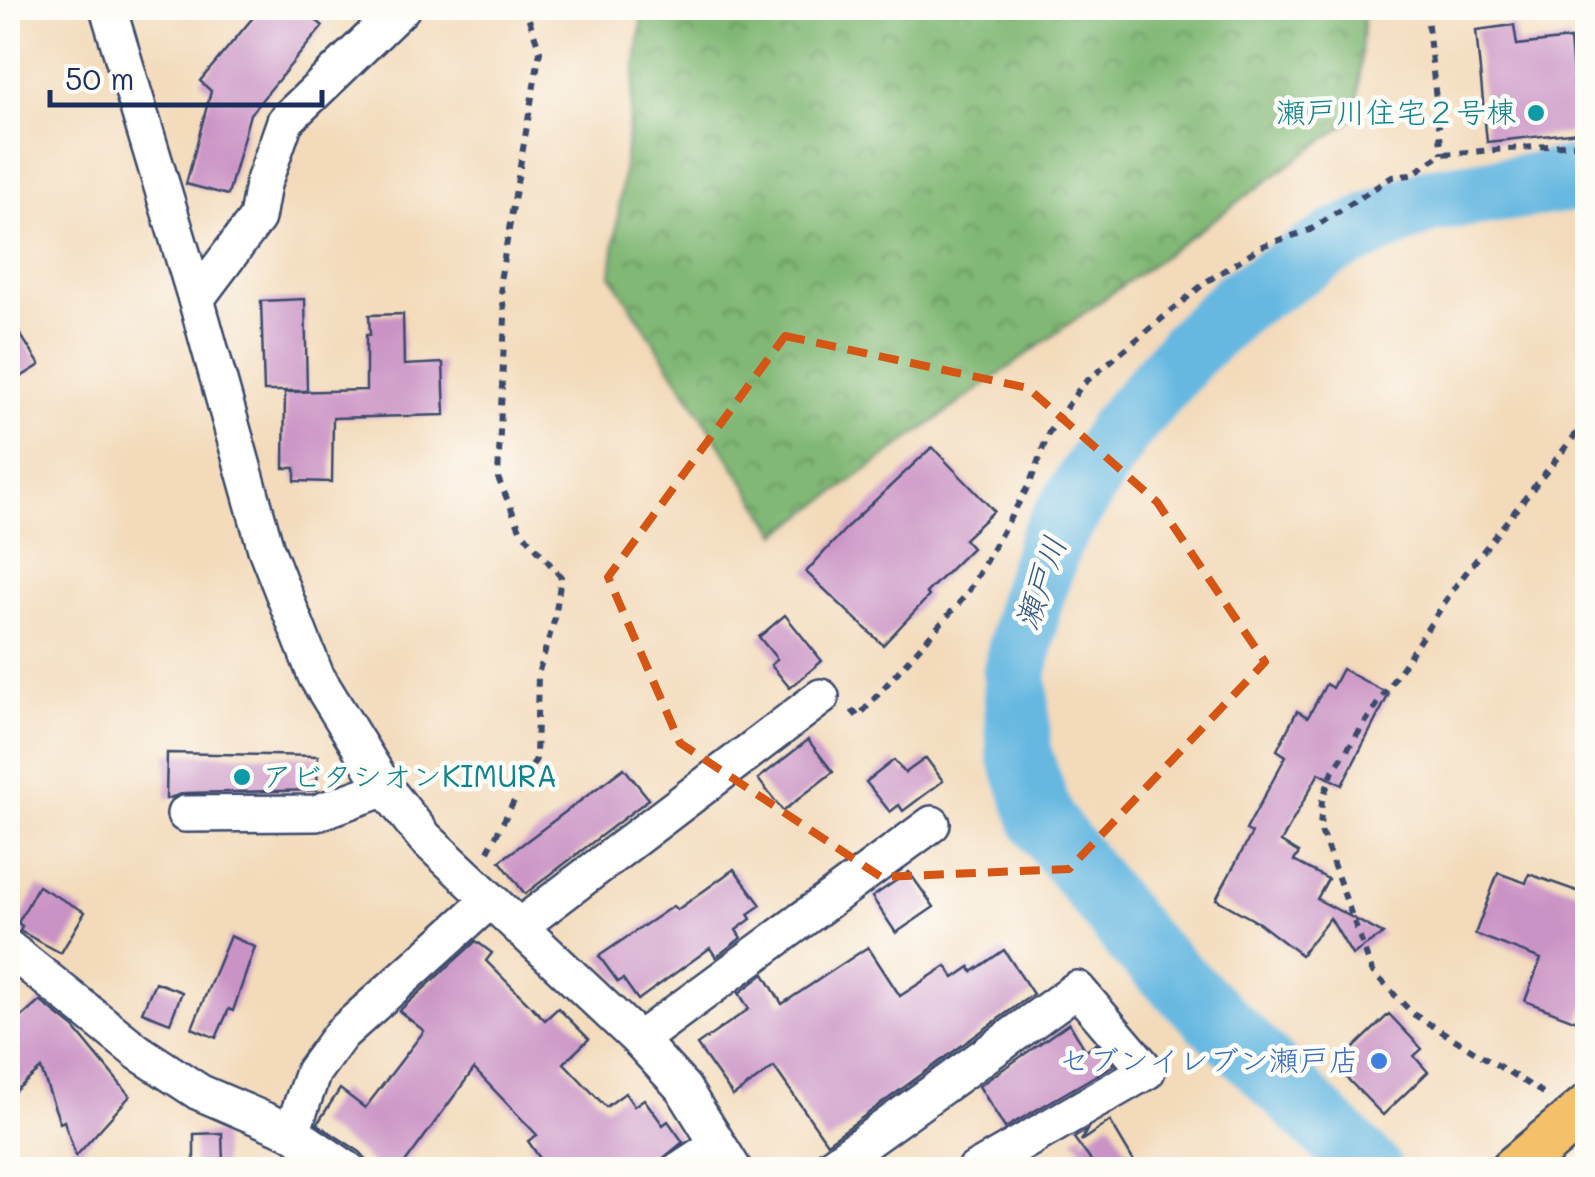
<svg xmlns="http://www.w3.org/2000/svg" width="1595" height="1177" font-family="Mali,'Klee One',sans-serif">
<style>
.forest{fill:url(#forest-crowns);stroke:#4e7469;stroke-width:2.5}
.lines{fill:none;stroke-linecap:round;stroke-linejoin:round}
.river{stroke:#66b8e1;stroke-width:65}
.building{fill:#ca93c5}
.minor-casing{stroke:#3b496c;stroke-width:40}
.major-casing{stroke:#3b496c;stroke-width:50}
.path{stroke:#3b496c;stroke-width:6;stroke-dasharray:8 8;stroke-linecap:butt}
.minor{stroke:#fff;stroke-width:35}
.major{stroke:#f4c16a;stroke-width:45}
.marked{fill:none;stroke:#d45514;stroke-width:8;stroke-dasharray:20 12;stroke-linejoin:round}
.culture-dot{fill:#0f9aa8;stroke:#fdfcf7;stroke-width:4}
.shop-dot{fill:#3f7fe0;stroke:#fdfcf7;stroke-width:4}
.labels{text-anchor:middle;stroke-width:9;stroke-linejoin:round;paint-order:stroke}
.culture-label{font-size:30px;fill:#0d838f;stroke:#fdfcf7;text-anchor:end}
.shop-label{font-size:30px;fill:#366cbe;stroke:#fdfcf7;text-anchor:end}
.water-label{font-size:32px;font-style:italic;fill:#325885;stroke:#fdfcf7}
</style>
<defs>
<pattern id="forest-crowns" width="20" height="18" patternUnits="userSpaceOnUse" patternTransform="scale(2.5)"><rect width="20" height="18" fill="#81b874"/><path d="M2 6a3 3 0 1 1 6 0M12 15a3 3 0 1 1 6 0" fill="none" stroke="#699662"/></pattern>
</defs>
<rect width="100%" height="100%" fill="#fdfcf7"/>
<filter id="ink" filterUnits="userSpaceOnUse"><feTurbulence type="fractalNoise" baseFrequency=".01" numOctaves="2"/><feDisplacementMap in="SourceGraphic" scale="20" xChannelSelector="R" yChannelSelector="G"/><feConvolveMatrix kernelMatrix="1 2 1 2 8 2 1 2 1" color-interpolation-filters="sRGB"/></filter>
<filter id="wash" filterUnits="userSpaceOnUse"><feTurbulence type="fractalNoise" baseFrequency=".0048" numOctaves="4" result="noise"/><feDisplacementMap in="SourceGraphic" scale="40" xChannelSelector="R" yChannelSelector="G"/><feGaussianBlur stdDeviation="2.25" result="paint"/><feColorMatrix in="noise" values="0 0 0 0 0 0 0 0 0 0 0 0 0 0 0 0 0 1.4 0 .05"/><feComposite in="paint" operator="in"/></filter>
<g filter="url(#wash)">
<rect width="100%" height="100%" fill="#f3daba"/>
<path class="forest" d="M643,8H1364L1357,116L778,534L611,275Z"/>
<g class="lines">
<path class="river" d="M1370,1170L1137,941L1043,822L1019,753L1015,673L1029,605L1050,542L1118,432L1188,350L1238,302L1333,243L1430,200L1588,177"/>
</g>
<g id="blocks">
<g class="building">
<path d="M261,8H301L323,26L250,114L228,195L186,184L211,91L200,81Z"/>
<path d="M1514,25L1517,45L1570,39L1574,84L1588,83V131L1487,142L1476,30Z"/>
<path d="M305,299L307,391H264L261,301Z"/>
<path d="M403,314L404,365L443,363L445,415L333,418L332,482L295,481V468H284L285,392L366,390V335H370L369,315Z"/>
<path d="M8,315L40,365L8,385Z"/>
<path d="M932,447L994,511L964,539L972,548L926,593L929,596L883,645L806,572L851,523Z"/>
<path d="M785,615L822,661L790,688L771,665L777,659L759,637Z"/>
<path d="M1342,669L1389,694L1342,785L1319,773L1281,842L1299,853L1294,861L1328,879L1317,899L1383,934L1352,955L1330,918L1301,955L1259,923L1216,899L1252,833L1246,830L1286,756L1277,750L1297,711L1308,717L1326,684L1332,688Z"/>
<path d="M808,740L833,772L783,811L758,779Z"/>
<path d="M167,753L318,756L317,790L185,793L166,799Z"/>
<path d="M926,758L943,781L903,811L899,805L890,812L866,782L894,760L905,773Z"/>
<path d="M624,768L649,799L525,894L500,861Z"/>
<path d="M734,869L761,905L748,914L751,919L736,930L741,938L716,957L710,948L638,1000L623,979L618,982L599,956L673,906L677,910Z"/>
<path d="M909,872L934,907L896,933L872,897Z"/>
<path d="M1498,873L1526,883L1529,874L1588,895V1000L1579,1022L1525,1001L1541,959L1475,934Z"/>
<path d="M38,886L85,912L61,953L20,931L22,926L18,923Z"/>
<path d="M230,936L255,947L233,1011L229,1009L216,1038L192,1028Z"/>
<path d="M476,941L492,953L486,961L545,1020L558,1008L589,1039L564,1063L606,1107L625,1093L634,1106L644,1099L663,1125L668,1121L683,1142L649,1170H548L528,1141L537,1135L474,1069L400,1170H377L360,1152L317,1124L340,1089L365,1108L424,1031L399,1011Z"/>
<path d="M868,947L900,996L946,966L954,978L970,967L972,972L1004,950L1033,994L827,1143L774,1067L733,1096L697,1045L749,1009L739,993L764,974L782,1004Z"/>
<path d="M155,982L182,992L170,1023L142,1012Z"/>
<path d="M40,1001L74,1028L130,1096L76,1156L64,1121L60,1123L41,1069L8,1097V1029Z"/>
<path d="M1389,1014L1422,1049L1414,1056L1428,1072L1383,1115L1335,1066Z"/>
<path d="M1069,1023L1086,1051L1096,1044L1114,1065L1005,1128L979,1086Z"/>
<path d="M1110,1121L1139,1170H1098L1074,1138L1087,1130L1081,1141Z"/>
<path d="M222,1133L223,1165L194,1166V1134Z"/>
</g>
</g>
</g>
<g filter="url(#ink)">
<use href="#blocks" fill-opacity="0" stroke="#3b496c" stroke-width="2.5"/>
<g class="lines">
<g class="minor-casing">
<g id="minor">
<path d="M108,8L196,299L266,549L316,676L385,788L425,838L639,1040L683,1088L734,1170"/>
<path d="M196,299L257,218L263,184L285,121L402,8"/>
<path d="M185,814L316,813L385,788"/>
<path d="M520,926L821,697"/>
<path d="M8,948L138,1052L199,1092L292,1132L348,1170"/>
<path d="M639,1040L932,824"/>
<path d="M292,1132L313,1072L341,1034L489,901"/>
<path d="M679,1170L717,1145"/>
<path d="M826,1170L1077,989L1147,1071L975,1170"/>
</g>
</g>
<g class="major-casing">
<path id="major" d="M1513,1170L1588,1107"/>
</g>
<g class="path">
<path d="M1426,8L1442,154"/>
<path d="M852,710L858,717L967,594L1030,483L1049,432L1082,385L1206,282L1262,246L1310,230L1392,177L1411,175L1442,154L1588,143"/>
<path d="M488,851L536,759L538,674L555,618L561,577L520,529L498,478L505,317L500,281L540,51L525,8"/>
<path d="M1543,1093L1413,1014L1372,971L1320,828L1322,800L1333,771L1457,584L1588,419"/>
</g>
<use href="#minor" class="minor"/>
<use href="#major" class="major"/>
</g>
</g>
<path class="marked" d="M785,336L1028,388L1157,502L1265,662L1069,869L881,877L680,743L608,577Z"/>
<g class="culture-dot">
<circle cx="1536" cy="113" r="10"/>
<circle cx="242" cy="777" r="10"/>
</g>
<circle class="shop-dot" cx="1379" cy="1061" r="10"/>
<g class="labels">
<g class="culture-label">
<text x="1516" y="123">瀬戸川住宅２号棟</text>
<text x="262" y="787" text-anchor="start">アビタシオンKIMURA</text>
</g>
<g class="shop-label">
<text x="1359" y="1071">セブンイレブン瀬戸店</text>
</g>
<g class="water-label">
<text transform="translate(1041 583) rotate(-71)" y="11">瀬戸川</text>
</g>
</g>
<rect width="1595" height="1177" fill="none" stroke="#fdfcf7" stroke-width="40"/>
<path d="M50 90v15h272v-15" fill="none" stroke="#1b2f5e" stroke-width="5"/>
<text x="65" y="90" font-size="30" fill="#1b2f5e" stroke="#fdfcf7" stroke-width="8" paint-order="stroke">50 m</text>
</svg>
